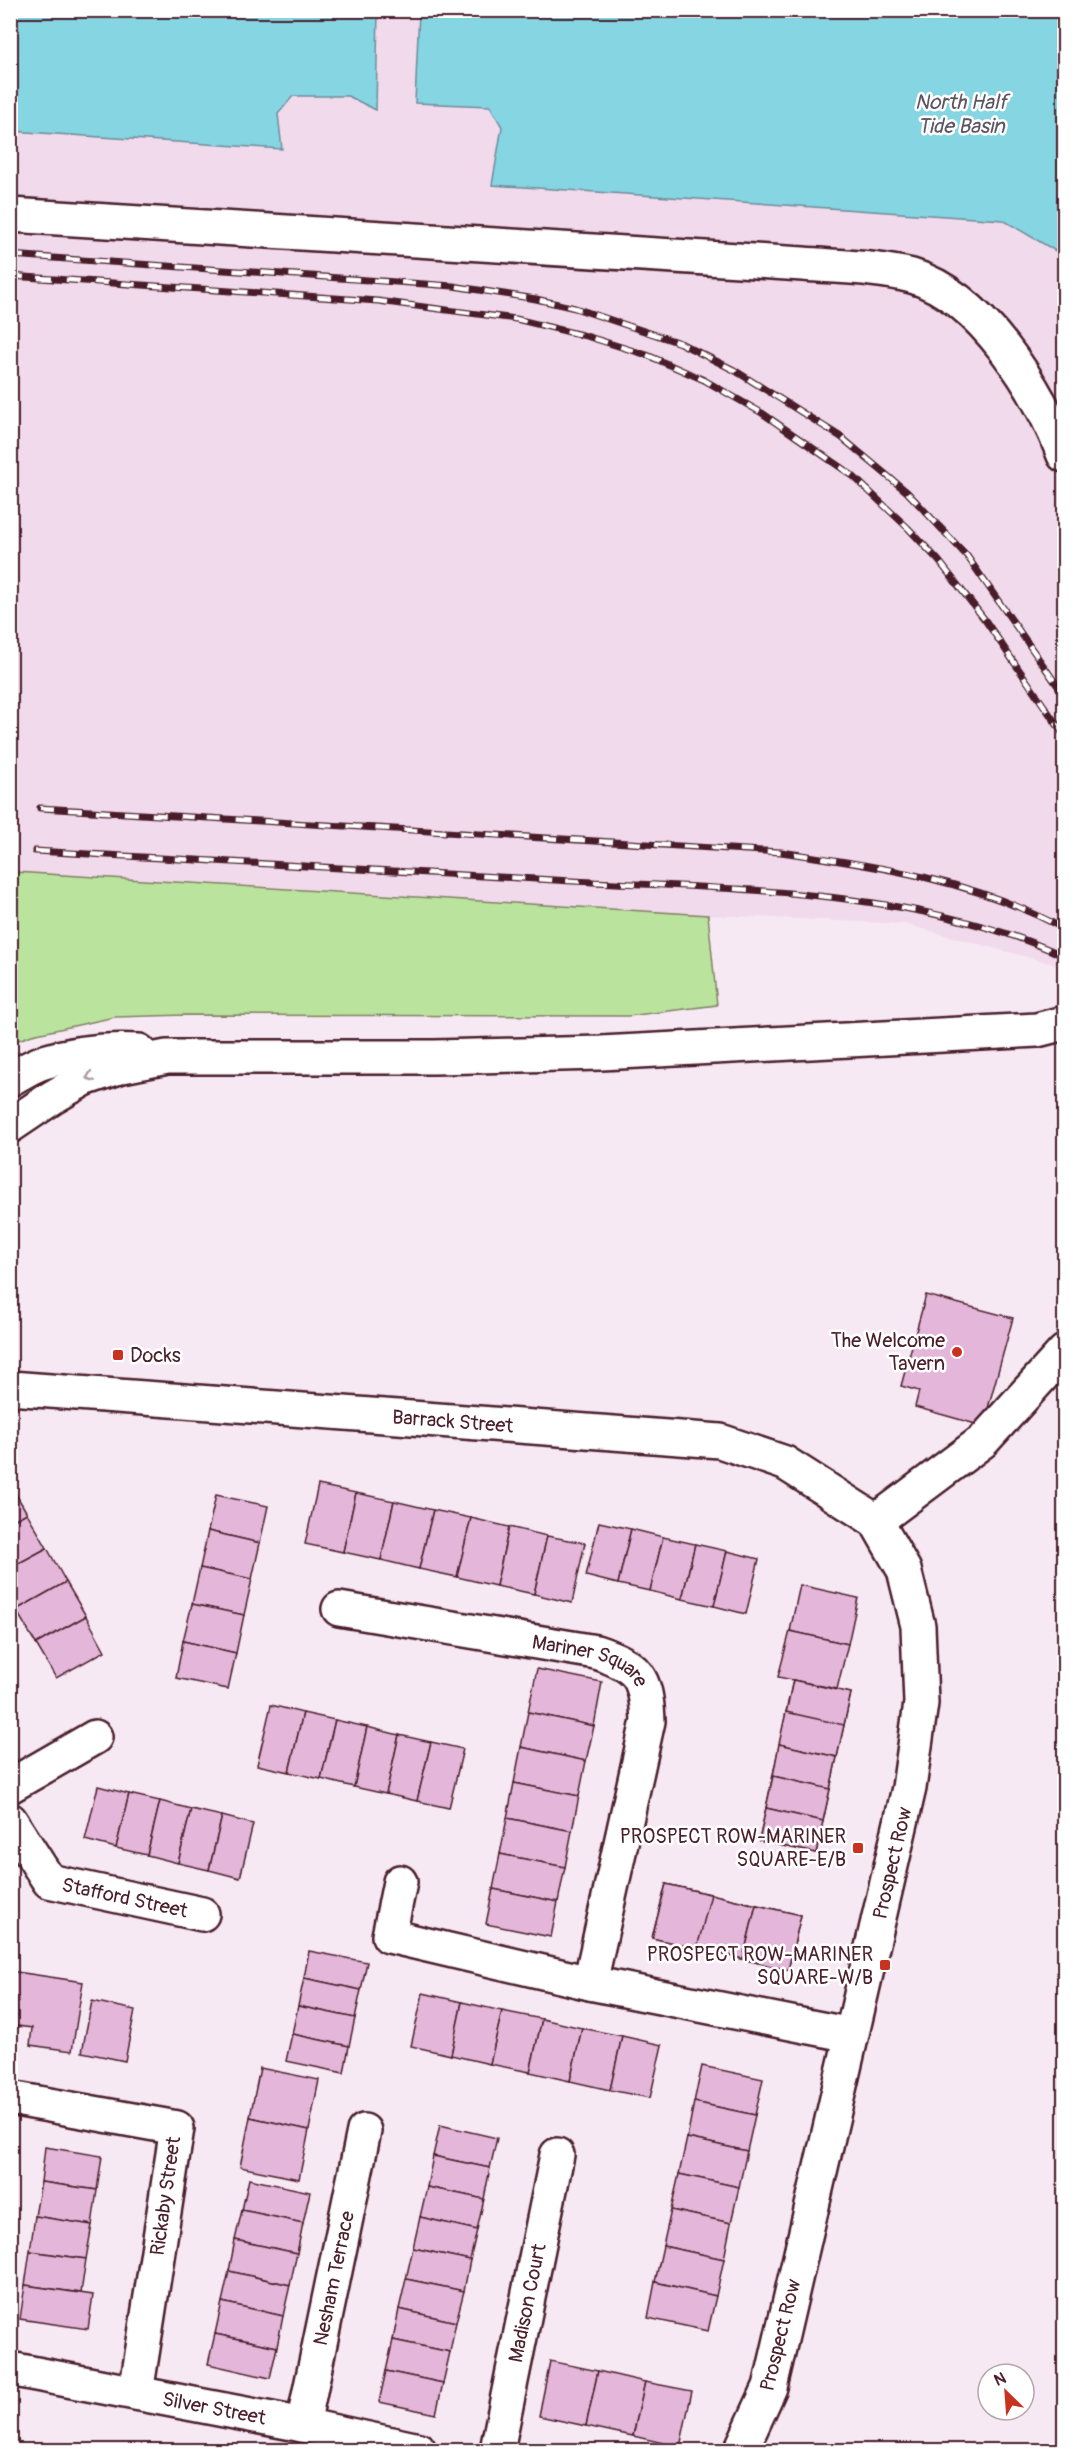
<svg xmlns="http://www.w3.org/2000/svg" width="1075" height="2461" font-family="Pangolin,sans-serif">
<style>
.built{fill:#f1daec}
.green{fill:#bae39e;stroke:#828164;stroke-width:1.5}
.water{fill:#86d5e3;stroke:#6e8c99;stroke-width:1.5}
.building{fill:#e4b7da;stroke:#4a1f2b;stroke-width:1.5}
.lines{fill:none;stroke-linecap:round;stroke-linejoin:round}
.minor-casing{stroke:#4a1f2b;stroke-width:38}
.minor{stroke:#fff;stroke-width:33}
.rail-casing{stroke:#4a1f2b;stroke-width:7}
.rail{stroke:#fff;stroke-width:4.5;stroke-dasharray:14;stroke-linecap:butt}
.oneway{stroke:#ae9aa0}
.poi-dot{fill:#c8321e;stroke:#fff;stroke-width:2}
.labels{text-anchor:middle;stroke-width:5;stroke-linejoin:round;paint-order:stroke}
.poi-label{font-size:20px;fill:#4a1f2b;stroke:#fff;text-anchor:end}
.street-label{font-size:20px;fill:#4a1f2b;stroke:#fff}
.water-label{font-size:21px;font-style:italic;fill:#5c5662;stroke:#fff}
</style>
<rect width="100%" height="100%" fill="#f7e9f4"/>
<filter id="ink" filterUnits="userSpaceOnUse"><feTurbulence type="fractalNoise" baseFrequency=".0167" numOctaves="2"/><feDisplacementMap in="SourceGraphic" scale="12" xChannelSelector="R" yChannelSelector="G"/><feConvolveMatrix kernelMatrix="1 2 1 2 8 2 1 2 1" color-interpolation-filters="sRGB"/></filter>
<g filter="url(#ink)">
<path class="built" d="M378,11H419L416,103L490,105L502,127L492,185L1003,220L1064,256V967L904,924L708,915L15,872L10,801V527L13,505L11,503V131L282,149L278,114L293,96H348L376,110Z"/>
<path class="green" d="M11,801L15,872L708,915L717,1005L628,1016L186,1015L115,1017L32,1035L11,1043Z"/>
<g class="water">
<path d="M10,11H378L376,110L348,96H293L278,114L282,149L11,131Z"/>
<path d="M419,11H1064V256L1003,220L492,185L502,127L490,106L415,103Z"/>
</g>
<g class="building">
<path d="M926,1295L1013,1318L983,1426L915,1407L919,1391L901,1386Z"/>
<path d="M10,1484L27,1513L10,1522Z"/>
<path d="M318,1485L356,1493L343,1552L305,1544Z"/>
<path d="M356,1493L394,1501L381,1560L343,1552Z"/>
<path d="M216,1495L268,1506L260,1543L208,1531Z"/>
<path d="M394,1501L433,1510L419,1569L381,1560Z"/>
<path d="M433,1510L471,1518L457,1577L419,1569Z"/>
<path d="M27,1513L47,1548L10,1568V1522Z"/>
<path d="M471,1518L509,1527L496,1586L457,1577Z"/>
<path d="M599,1522L631,1529L618,1584L586,1576Z"/>
<path d="M509,1527L547,1536L534,1594L496,1586Z"/>
<path d="M631,1529L663,1537L650,1591L618,1584Z"/>
<path d="M208,1531L260,1543L252,1579L200,1568Z"/>
<path d="M547,1536L585,1543L572,1603L534,1594Z"/>
<path d="M663,1537L695,1544L682,1599L650,1591Z"/>
<path d="M695,1544L727,1551L714,1606L682,1599Z"/>
<path d="M47,1548L66,1582L16,1610L10,1600V1568Z"/>
<path d="M727,1551L759,1559L746,1614L714,1606Z"/>
<path d="M200,1568L252,1579L244,1615L192,1604Z"/>
<path d="M66,1582L86,1616L36,1644L16,1610Z"/>
<path d="M800,1585L858,1598L848,1644L790,1631Z"/>
<path d="M192,1604L244,1615L236,1653L183,1641Z"/>
<path d="M86,1616L105,1651L56,1678L36,1644Z"/>
<path d="M790,1631L848,1644L837,1689L778,1677Z"/>
<path d="M183,1641L236,1653L228,1689L176,1678Z"/>
<path d="M537,1669L602,1682L594,1726L528,1712Z"/>
<path d="M793,1680L851,1693L844,1725L786,1712Z"/>
<path d="M793,1680L851,1693L816,1853L759,1841Z"/>
<path d="M271,1705L303,1713L289,1772L257,1765Z"/>
<path d="M528,1712L594,1726L586,1761L521,1747Z"/>
<path d="M786,1712L844,1725L837,1757L779,1744Z"/>
<path d="M303,1713L335,1720L321,1779L289,1772Z"/>
<path d="M335,1720L367,1727L354,1787L321,1779Z"/>
<path d="M367,1727L399,1735L386,1794L354,1787Z"/>
<path d="M399,1735L431,1742L417,1801L386,1794Z"/>
<path d="M431,1742L463,1749L449,1808L417,1801Z"/>
<path d="M779,1744L837,1757L830,1789L773,1776Z"/>
<path d="M521,1747L586,1761L579,1796L514,1783Z"/>
<path d="M773,1776L830,1789L823,1821L766,1808Z"/>
<path d="M514,1783L579,1796L572,1831L507,1818Z"/>
<path d="M98,1786L129,1794L116,1848L85,1840Z"/>
<path d="M129,1794L160,1801L147,1855L116,1848Z"/>
<path d="M160,1801L191,1809L178,1863L147,1855Z"/>
<path d="M766,1808L823,1821L816,1853L759,1841Z"/>
<path d="M191,1809L222,1816L209,1870L178,1863Z"/>
<path d="M222,1816L253,1824L240,1878L209,1870Z"/>
<path d="M507,1818L572,1831L565,1867L500,1854Z"/>
<path d="M500,1854L565,1867L558,1902L493,1889Z"/>
<path d="M666,1884L711,1894L697,1948L652,1938Z"/>
<path d="M666,1884L801,1915L788,1970L652,1938Z"/>
<path d="M493,1889L558,1902L551,1937L486,1924Z"/>
<path d="M711,1894L756,1905L743,1959L697,1948Z"/>
<path d="M756,1905L801,1915L788,1970L743,1959Z"/>
<path d="M309,1951L367,1962L361,1990L304,1978Z"/>
<path d="M10,1971L83,1982L72,2051L30,2045L32,2028L10,2025Z"/>
<path d="M304,1978L361,1990L355,2018L298,2006Z"/>
<path d="M423,1993L462,2002L451,2055L411,2046Z"/>
<path d="M92,2001L135,2010L125,2061L82,2052Z"/>
<path d="M462,2002L502,2011L490,2064L451,2055Z"/>
<path d="M298,2006L355,2018L349,2046L292,2034Z"/>
<path d="M502,2011L542,2019L530,2072L490,2064Z"/>
<path d="M542,2019L582,2028L570,2081L530,2072Z"/>
<path d="M582,2028L622,2036L610,2090L570,2081Z"/>
<path d="M292,2034L349,2046L344,2073L286,2061Z"/>
<path d="M622,2036L662,2045L650,2098L610,2090Z"/>
<path d="M702,2066L763,2079L755,2115L694,2102Z"/>
<path d="M260,2068L319,2080L309,2130L250,2117Z"/>
<path d="M694,2102L755,2115L747,2151L687,2138Z"/>
<path d="M250,2117L309,2130L299,2179L240,2167Z"/>
<path d="M440,2125L497,2138L490,2168L433,2156Z"/>
<path d="M687,2138L747,2151L739,2187L679,2174Z"/>
<path d="M45,2147L102,2156L97,2190L41,2182Z"/>
<path d="M433,2156L490,2168L484,2199L427,2187Z"/>
<path d="M679,2174L739,2187L731,2223L671,2210Z"/>
<path d="M249,2179L310,2192L303,2223L242,2210Z"/>
<path d="M41,2182L97,2190L92,2225L35,2216Z"/>
<path d="M427,2187L484,2199L477,2230L420,2217Z"/>
<path d="M242,2210L303,2223L297,2253L235,2240Z"/>
<path d="M671,2210L731,2223L724,2259L663,2246Z"/>
<path d="M35,2216L92,2225L86,2259L30,2251Z"/>
<path d="M420,2217L477,2230L470,2260L413,2248Z"/>
<path d="M235,2240L297,2253L290,2285L229,2271Z"/>
<path d="M663,2246L724,2259L716,2296L655,2282Z"/>
<path d="M413,2248L470,2260L464,2291L406,2279Z"/>
<path d="M30,2251L86,2259L81,2293L25,2285Z"/>
<path d="M229,2271L290,2285L283,2316L222,2302Z"/>
<path d="M406,2279L464,2291L456,2322L399,2309Z"/>
<path d="M655,2282L716,2296L708,2331L648,2318Z"/>
<path d="M25,2285L93,2295L88,2329L20,2319Z"/>
<path d="M222,2302L283,2316L277,2347L215,2334Z"/>
<path d="M399,2309L456,2322L450,2352L393,2340Z"/>
<path d="M215,2334L277,2347L270,2378L208,2364Z"/>
<path d="M393,2340L450,2352L443,2383L386,2371Z"/>
<path d="M550,2361L598,2371L586,2426L539,2416Z"/>
<path d="M386,2371L443,2383L436,2414L379,2402Z"/>
<path d="M598,2371L645,2382L633,2436L586,2426Z"/>
<path d="M645,2382L692,2391L680,2447L633,2436Z"/>
</g>
<g class="lines">
<g class="minor-casing">
<g id="minor">
<path d="M10,215L803,264C839,267 877,267 912,276C981,296 1040,391 1064,455"/>
<path d="M10,1079C21,1073 33,1065 44,1062C75,1052 107,1049 139,1051"/>
<path d="M10,1126L53,1097L84,1079L122,1066L167,1057H434L601,1053L1037,1030L1064,1023"/>
<path id="s1" d="M10,1388L720,1441L785,1463L876,1521L904,1570L918,1626L921,1703L909,1788L770,2387L741,2450"/>
<path d="M876,1521L983,1441L1064,1352"/>
<path id="s2" d="M339,1609L596,1652C638,1666 646,1676 648,1721L590,1983"/>
<path d="M10,1786L95,1737"/>
<path id="s3" d="M10,1820L49,1881L202,1914"/>
<path d="M400,1882L389,1936L590,1983L851,2035"/>
<path d="M10,2098L177,2128L136,2393"/>
<path id="s4" d="M10,2369L303,2425L419,2450"/>
<path id="s5" d="M303,2425L364,2131"/>
<path id="s6" d="M497,2450L557,2155"/>
</g>
</g>
<use href="#minor" class="minor"/>
<g class="rail-casing">
<g id="rail">
<path d="M10,255L453,286L536,299L575,308L680,343L734,370L841,437L907,492L967,556L1064,695"/>
<path d="M10,276L378,301L516,319L586,336L647,355L704,380L762,413L853,476L908,528L939,561L985,620L1064,735"/>
<path d="M40,808L781,852C878,866 978,881 1064,929"/>
<path d="M35,851C214,861 393,871 572,881C731,889 918,889 1064,956"/>
</g>
</g>
<use href="#rail" class="rail"/>
</g>
<defs><path id="oneway-chevron" d="M-2-3.5L2.5 0L-2 3.5" fill="none" stroke-width="1.6" stroke-linecap="round" stroke-linejoin="round" transform="scale(1.5)"/></defs>
<use class="oneway" href="#oneway-chevron" transform="translate(90 1077) rotate(159)"/>
</g>
<g class="poi-dot">
<circle cx="957" cy="1352" r="6"/>
<rect x="112" y="1349" width="12" height="12" rx="3"/>
<rect x="852" y="1842" width="12" height="12" rx="3"/>
<rect x="879" y="1959" width="12" height="12" rx="3"/>
</g>
<g class="labels">
<g class="poi-label">
<text x="945" y="1347">The Welcome<tspan x="945" dy="23">Tavern</tspan></text>
<text x="130" y="1362" text-anchor="start">Docks</text>
<text x="846" y="1843">PROSPECT ROW-MARINER<tspan x="846" dy="23">SQUARE-E/B</tspan></text>
<text x="873" y="1961">PROSPECT ROW-MARINER<tspan x="873" dy="23">SQUARE-W/B</tspan></text>
</g>
<g class="street-label">
<text dy="7" stroke="none"><textPath href="#s1" startOffset="444">Barrack Street</textPath></text>
<text dy="7" stroke="none"><textPath href="#s2" startOffset="258">Mariner Square</textPath></text>
<text transform="translate(892 1863) rotate(-77)" y="7">Prospect Row</text>
<text dy="7" stroke="none"><textPath href="#s3" startOffset="150">Stafford Street</textPath></text>
<text transform="translate(165 2196) rotate(-82)" y="7">Rickaby Street</text>
<text dy="7" stroke="none"><textPath href="#s5" startOffset="150">Nesham Terrace</textPath></text>
<text dy="7" stroke="none"><textPath href="#s6" startOffset="150">Madison Court</textPath></text>
<text transform="translate(780 2335) rotate(-76)" y="7">Prospect Row</text>
<text dy="7" stroke="none"><textPath href="#s4" startOffset="208">Silver Street</textPath></text>
</g>
<g class="water-label">
<text x="961" y="109">North Half<tspan x="961" dy="24">Tide Basin</tspan></text>
</g>
</g>
<rect width="1075" height="2461" fill="none" stroke="#fff" stroke-width="36"/>
<rect x="18" y="18" width="1039" height="2425" fill="none" stroke="#4a1f2b" stroke-width="2" filter="url(#ink)"/>
<g transform="translate(1006 2392) rotate(335)"><circle r="28" fill="#ffffff" stroke="#b7a5aa" stroke-width="1.5"/>
<path d="M0-4.5L10 22L0 15L-10 22Z" fill="#c8321e"/>
<text y="-9" font-size="16" font-weight="bold" text-anchor="middle" fill="#4a1f2b">N</text>
</g>
</svg>
